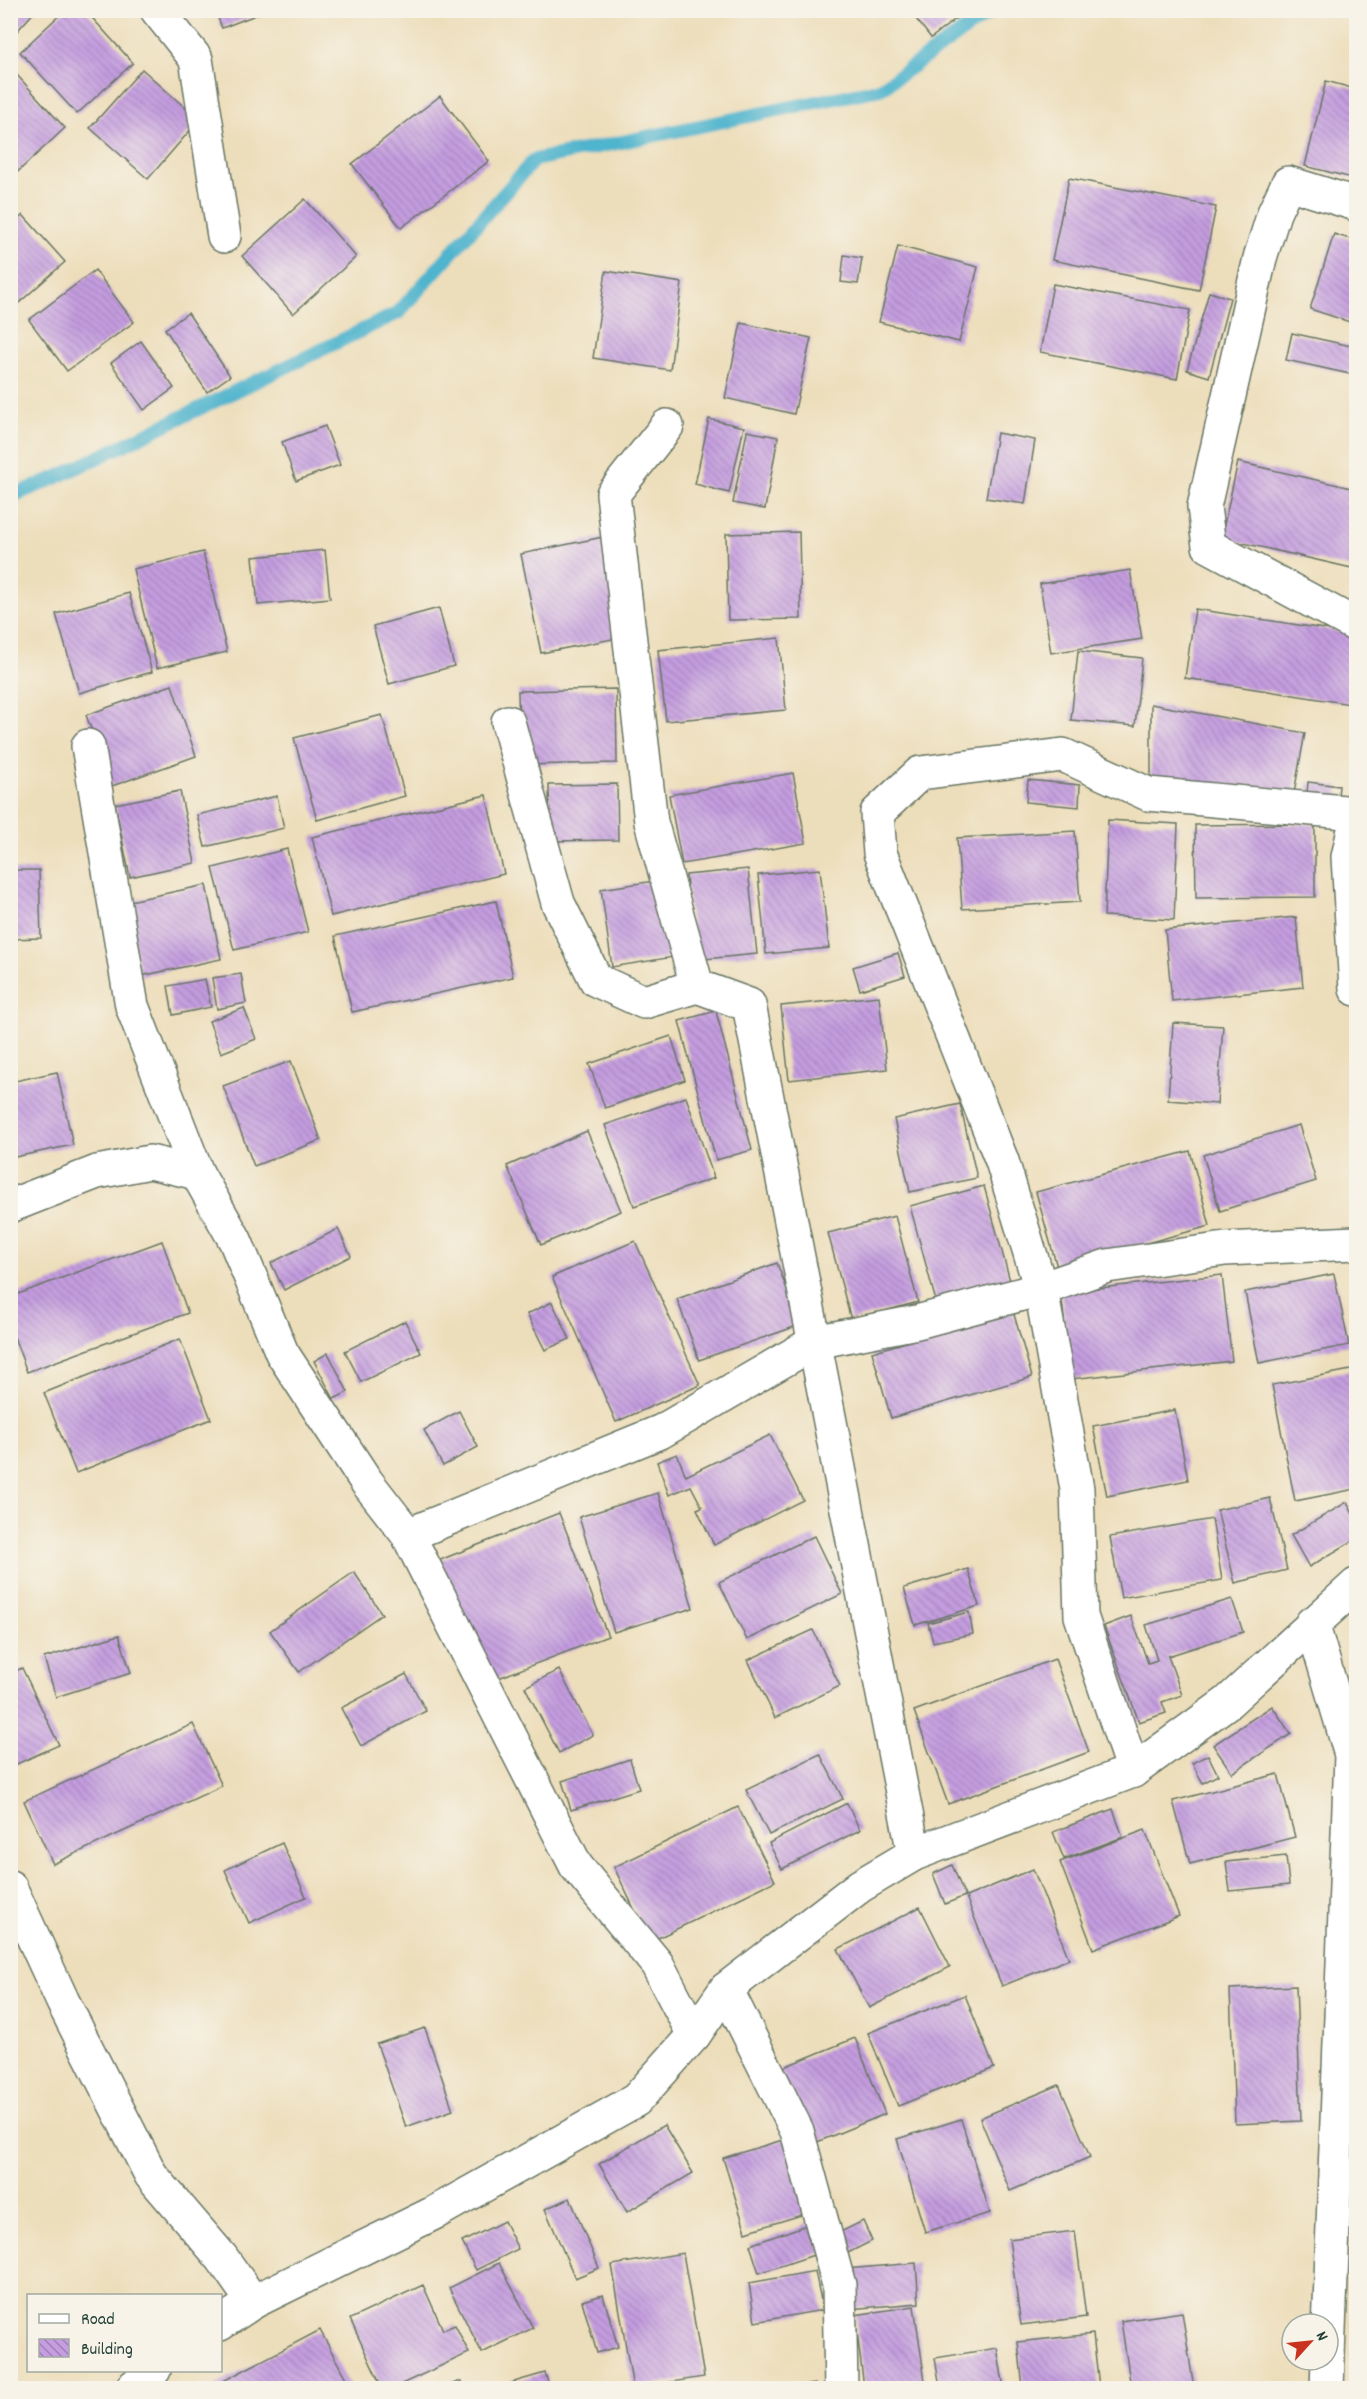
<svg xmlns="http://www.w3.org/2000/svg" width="1367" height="2399" font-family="Dekko,sans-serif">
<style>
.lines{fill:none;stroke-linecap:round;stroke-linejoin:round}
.stream{stroke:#4fb4cd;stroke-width:14}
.building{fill:url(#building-back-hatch)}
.street-casing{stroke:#677563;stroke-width:36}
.street{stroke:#fff;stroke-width:33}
</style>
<defs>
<pattern id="building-back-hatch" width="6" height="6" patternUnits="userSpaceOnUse" patternTransform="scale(1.5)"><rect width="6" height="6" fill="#c59de0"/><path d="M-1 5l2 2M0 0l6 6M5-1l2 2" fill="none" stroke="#9f81b6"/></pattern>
</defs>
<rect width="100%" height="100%" fill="#f7f3e8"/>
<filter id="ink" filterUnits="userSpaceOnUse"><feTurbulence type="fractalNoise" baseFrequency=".0167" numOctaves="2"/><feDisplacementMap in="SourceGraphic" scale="12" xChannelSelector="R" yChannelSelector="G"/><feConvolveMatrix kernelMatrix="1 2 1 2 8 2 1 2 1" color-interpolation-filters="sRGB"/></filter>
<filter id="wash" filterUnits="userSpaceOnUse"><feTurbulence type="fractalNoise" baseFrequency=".008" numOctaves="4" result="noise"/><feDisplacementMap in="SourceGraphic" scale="24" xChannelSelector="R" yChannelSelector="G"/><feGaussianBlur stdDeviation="1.35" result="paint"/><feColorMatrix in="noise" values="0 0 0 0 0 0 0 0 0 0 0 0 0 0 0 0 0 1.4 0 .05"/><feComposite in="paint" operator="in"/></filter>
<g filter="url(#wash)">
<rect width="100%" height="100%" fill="#eddebb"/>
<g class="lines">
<path class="stream" d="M10,497L55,478L398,313L534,160L880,89L993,10"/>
</g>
<g id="blocks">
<g class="building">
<path d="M10,10H36L10,39Z"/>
<path d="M65,10H85L133,63L77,114L20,52Z"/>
<path d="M215,10H266V11L222,28Z"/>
<path d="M909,10H967L931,38Z"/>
<path d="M142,69L199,120L148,179L90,128Z"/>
<path d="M16,74L65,128L10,179V80Z"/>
<path d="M1326,81L1356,89V179L1305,166Z"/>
<path d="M440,96L489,161L401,228L352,164Z"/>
<path d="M1069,178L1216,207L1199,290L1052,260Z"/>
<path d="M305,199L356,257L293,314L242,256Z"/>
<path d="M23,215L65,262L12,309L10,226Z"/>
<path d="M1334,234L1356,241V324L1310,309Z"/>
<path d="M898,246L978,267L959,342L879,322Z"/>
<path d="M844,255L862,258L858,284L841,282Z"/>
<path d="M95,270L134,322L67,371L29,320Z"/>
<path d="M606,271L682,283L670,370L593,358Z"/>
<path d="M1053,284L1190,310L1177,379L1040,352Z"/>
<path d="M1209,292L1230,298L1209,377L1187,370Z"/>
<path d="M188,313L230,376L207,392L165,329Z"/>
<path d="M741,323L811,338L794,414L725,398Z"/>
<path d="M1292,333L1356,347L1350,374L1286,360Z"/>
<path d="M141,341L174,388L144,410L111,363Z"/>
<path d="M709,419L744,427L729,493L695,484Z"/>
<path d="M325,426L340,465L296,481L282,442Z"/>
<path d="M747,431L778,437L765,509L733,503Z"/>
<path d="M997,433L1035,440L1025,504L986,498Z"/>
<path d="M1238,462L1356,489V569L1221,538Z"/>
<path d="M799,532L801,619L728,620L726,534Z"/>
<path d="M603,537L623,637L541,653L521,554Z"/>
<path d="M325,550L330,598L258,605L253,557Z"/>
<path d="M203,552L227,652L157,668L133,569Z"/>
<path d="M1130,570L1142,639L1051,653L1040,584Z"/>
<path d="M129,593L152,672L79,693L56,614Z"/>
<path d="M439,608L454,666L389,684L373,626Z"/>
<path d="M1195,609L1356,634V656L1350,704L1185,678Z"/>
<path d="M779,638L786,710L666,721L658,650Z"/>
<path d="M1078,651L1142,658L1135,726L1071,720Z"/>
<path d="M172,685L196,756L112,786L86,715Z"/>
<path d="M616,689L617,763L520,765L518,691Z"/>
<path d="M1151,704L1305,733L1294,793L1151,783Z"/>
<path d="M382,715L405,796L317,820L294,738Z"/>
<path d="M793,773L806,843L682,864L669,795Z"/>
<path d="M1028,780L1080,785L1079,807L1026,802Z"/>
<path d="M1308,782L1339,786L1337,807L1306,804Z"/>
<path d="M617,784L618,840L550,841L549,785Z"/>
<path d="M180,791L195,863L130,877L115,804Z"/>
<path d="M486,795L504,874L331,916L312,837Z"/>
<path d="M277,796L284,828L205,847L197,815Z"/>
<path d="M1108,820L1178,824L1174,920L1104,916Z"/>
<path d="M1315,824V897L1196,898L1195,825Z"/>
<path d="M1075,831L1080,902L962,909L957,838Z"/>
<path d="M287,849L308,932L234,950L213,868Z"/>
<path d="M748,869L757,954L694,960L686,875Z"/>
<path d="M820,869L829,948L766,954L758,875Z"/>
<path d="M10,870H39L41,938L10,939Z"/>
<path d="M661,880L674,957L612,967L601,889Z"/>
<path d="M206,885L221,959L141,976L125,902Z"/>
<path d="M496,901L513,977L352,1012L335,936Z"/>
<path d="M1296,917L1303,987L1172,1001L1165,930Z"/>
<path d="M898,953L905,976L860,990L853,967Z"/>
<path d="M241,974L246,1003L217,1009L212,978Z"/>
<path d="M205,979L211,1007L173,1015L168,986Z"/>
<path d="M879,996L887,1069L789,1080L781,1006Z"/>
<path d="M244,1008L256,1039L221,1053L209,1021Z"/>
<path d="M716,1011L752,1150L716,1160L679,1021Z"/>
<path d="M1173,1023L1223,1026L1217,1104L1168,1100Z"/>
<path d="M671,1036L685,1080L605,1108L589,1064Z"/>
<path d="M291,1061L321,1140L254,1166L223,1086Z"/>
<path d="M57,1072L73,1145L10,1158V1082Z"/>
<path d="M686,1097L714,1178L634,1206L605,1125Z"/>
<path d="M960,1104L977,1178L910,1192L894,1119Z"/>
<path d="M1299,1125L1316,1181L1220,1211L1203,1155Z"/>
<path d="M587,1131L621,1211L541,1245L507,1166Z"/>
<path d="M1190,1151L1210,1226L1057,1267L1036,1192Z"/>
<path d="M984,1186L1012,1288L938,1309L910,1206Z"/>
<path d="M895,1216L918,1302L851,1320L828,1233Z"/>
<path d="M338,1229L351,1256L284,1290L271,1263Z"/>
<path d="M162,1241L188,1313L27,1372L10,1326V1297Z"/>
<path d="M635,1241L700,1385L616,1422L552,1277Z"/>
<path d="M777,1263L800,1325L699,1360L677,1299Z"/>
<path d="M1334,1274L1349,1345L1259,1363L1245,1292Z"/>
<path d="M1222,1275L1232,1361L1071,1379L1061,1292Z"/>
<path d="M552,1302L570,1339L545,1350L527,1314Z"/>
<path d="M1013,1311L1032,1377L891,1418L872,1352Z"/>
<path d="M405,1321L421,1353L361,1382L345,1351Z"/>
<path d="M180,1339L211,1419L76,1473L44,1393Z"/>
<path d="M328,1353L348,1392L334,1399L314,1361Z"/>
<path d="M1356,1369V1489L1295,1501L1272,1385Z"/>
<path d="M1175,1410L1188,1480L1107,1496L1093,1426Z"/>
<path d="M459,1411L478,1447L443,1466L424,1430Z"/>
<path d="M770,1435L803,1500L714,1545L697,1509L702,1507L691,1486L669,1495L657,1462L677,1454L686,1476Z"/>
<path d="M658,1493L693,1608L614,1632L579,1517Z"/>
<path d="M1270,1498L1287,1570L1235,1583L1217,1510Z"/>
<path d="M1347,1502L1356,1520V1539L1309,1567L1291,1535Z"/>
<path d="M559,1513L608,1636L488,1682L440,1560Z"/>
<path d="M1212,1519L1222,1580L1121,1598L1110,1537Z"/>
<path d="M814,1536L842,1594L747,1640L719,1582Z"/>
<path d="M968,1569L979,1606L915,1625L904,1588Z"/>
<path d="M354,1572L382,1614L299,1672L270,1631Z"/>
<path d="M1232,1599L1243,1632L1168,1656L1182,1695L1162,1702L1166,1713L1139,1722L1104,1626L1131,1616L1148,1663L1157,1660L1146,1625Z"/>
<path d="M969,1612L973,1634L933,1642L928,1623Z"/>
<path d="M813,1630L840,1686L775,1718L748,1660Z"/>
<path d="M119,1635L131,1673L56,1697L44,1658Z"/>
<path d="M1055,1659L1089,1752L948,1804L914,1711Z"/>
<path d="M22,1668L59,1745L10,1767V1674Z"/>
<path d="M559,1670L593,1735L559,1753L525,1687Z"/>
<path d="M406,1674L426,1711L361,1746L341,1708Z"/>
<path d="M1272,1706L1291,1734L1232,1773L1213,1745Z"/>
<path d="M193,1724L222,1786L53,1864L24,1801Z"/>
<path d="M820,1754L843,1799L769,1835L746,1790Z"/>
<path d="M1208,1755L1218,1775L1203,1783L1192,1763Z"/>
<path d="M630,1759L639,1789L571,1810L562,1781Z"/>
<path d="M1278,1774L1295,1837L1190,1864L1173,1801Z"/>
<path d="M847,1803L860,1830L782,1869L769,1843Z"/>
<path d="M738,1807L775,1881L650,1942L614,1867Z"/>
<path d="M1113,1809L1123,1837L1064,1859L1053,1832Z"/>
<path d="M1145,1830L1179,1916L1093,1949L1060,1862Z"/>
<path d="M282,1843L306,1897L249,1923L225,1870Z"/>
<path d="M1286,1856L1289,1885L1230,1891L1226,1862Z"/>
<path d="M952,1865L965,1896L945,1904L933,1874Z"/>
<path d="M1033,1869L1069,1959L1002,1986L966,1897Z"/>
<path d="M920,1907L950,1967L869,2008L838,1949Z"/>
<path d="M1296,1986L1301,2121L1235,2124L1230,1989Z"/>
<path d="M965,1995L994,2068L898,2106L868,2033Z"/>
<path d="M425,2028L453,2110L406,2127L377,2044Z"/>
<path d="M855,2038L885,2114L810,2145L779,2069Z"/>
<path d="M1059,2085L1090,2157L1010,2191L980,2118Z"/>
<path d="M961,2119L990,2213L925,2232L897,2139Z"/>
<path d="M664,2125L693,2173L627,2212L599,2164Z"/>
<path d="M786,2139L808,2213L746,2232L723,2158Z"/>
<path d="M570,2198L599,2268L575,2278L545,2209Z"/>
<path d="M504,2221L518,2249L476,2270L462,2242Z"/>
<path d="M863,2221L872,2241L840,2257L830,2237Z"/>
<path d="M812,2223L823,2252L759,2273L750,2245Z"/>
<path d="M1075,2231L1086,2317L1021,2325L1009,2239Z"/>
<path d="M683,2253L704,2377L633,2388L612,2265Z"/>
<path d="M499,2263L533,2328L482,2353L449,2288Z"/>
<path d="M916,2263L919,2303L849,2309L846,2269Z"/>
<path d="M815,2271L823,2310L755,2322L749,2283Z"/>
<path d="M423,2285L443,2330L455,2325L469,2353L393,2388H382L350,2319Z"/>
<path d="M603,2295L618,2347L597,2353L582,2301Z"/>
<path d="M914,2306L926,2388H864L855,2315Z"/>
<path d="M1182,2312L1194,2388H1131L1121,2321Z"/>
<path d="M320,2330L351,2388H210Z"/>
<path d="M1093,2334L1099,2388H1023L1018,2342Z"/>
<path d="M997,2348L1004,2388H940L935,2358Z"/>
<path d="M545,2373L550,2388H493Z"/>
<path d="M461,2381L463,2388H441Z"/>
<path d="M815,2384V2388H791V2387Z"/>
</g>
</g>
</g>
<g filter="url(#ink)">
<use href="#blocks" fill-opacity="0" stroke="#677563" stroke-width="1.5"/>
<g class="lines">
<g class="street-casing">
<g id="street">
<path d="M157,10L196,59L224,236"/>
<path d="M1356,204L1288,183L1274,213L1260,258L1204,507L1209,546L1356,625"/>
<path d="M667,426L613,494L651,822L697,986L749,1005L914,1854"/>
<path d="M508,722L558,903L596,980L644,1002L697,986"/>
<path d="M88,746L132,1006L197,1173"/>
<path d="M1356,821L1348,857L1356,989"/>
<path d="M10,1206L97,1172L150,1162L197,1173L235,1240L282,1353L366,1481L408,1535L576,1866L657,1964L694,2035"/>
<path d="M408,1535L662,1431L815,1342L917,1322L1041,1289L1107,1266L1225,1249L1356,1243"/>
<path d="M1312,1623L1351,1755L1328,2356"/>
<path d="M1133,1771L1081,1616L1077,1489L1041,1289L1002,1161L880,853L877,813L920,773L1063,755L1148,794L1356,813"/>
<path d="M10,1887L63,2002L151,2175L222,2258L253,2302"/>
<path d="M726,1989L797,2131L839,2285L841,2388"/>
<path d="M220,2324L253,2302L436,2212L636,2100L694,2035L726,1989L860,1886L914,1854L1133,1771L1228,1702L1356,1585"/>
<path d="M132,2388L154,2370"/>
<path d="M1327,2388L1328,2360"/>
</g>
</g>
<use href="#street" class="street"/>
</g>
</g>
<rect width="1367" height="2399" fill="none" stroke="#f7f3e8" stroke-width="36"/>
<rect x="27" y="2294" width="195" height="78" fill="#f7f3e8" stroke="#a1aaa0" stroke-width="1.5"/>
<rect x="39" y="2314" width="30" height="9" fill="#ffffff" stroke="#a1aaa0" stroke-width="1.5"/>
<text x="81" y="2324" font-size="18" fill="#1f3d34">Road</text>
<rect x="39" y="2339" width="30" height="18" fill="url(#building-back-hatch)" stroke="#a1aaa0" stroke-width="1.5"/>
<text x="81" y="2354" font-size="18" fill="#1f3d34">Building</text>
<g transform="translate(1310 2342) rotate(63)"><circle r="28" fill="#f7f3e8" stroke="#a1aaa0" stroke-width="1.5"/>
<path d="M0-4.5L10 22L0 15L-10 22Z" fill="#c8321e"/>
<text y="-9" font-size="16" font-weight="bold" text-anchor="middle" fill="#1f3d34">N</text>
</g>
</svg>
